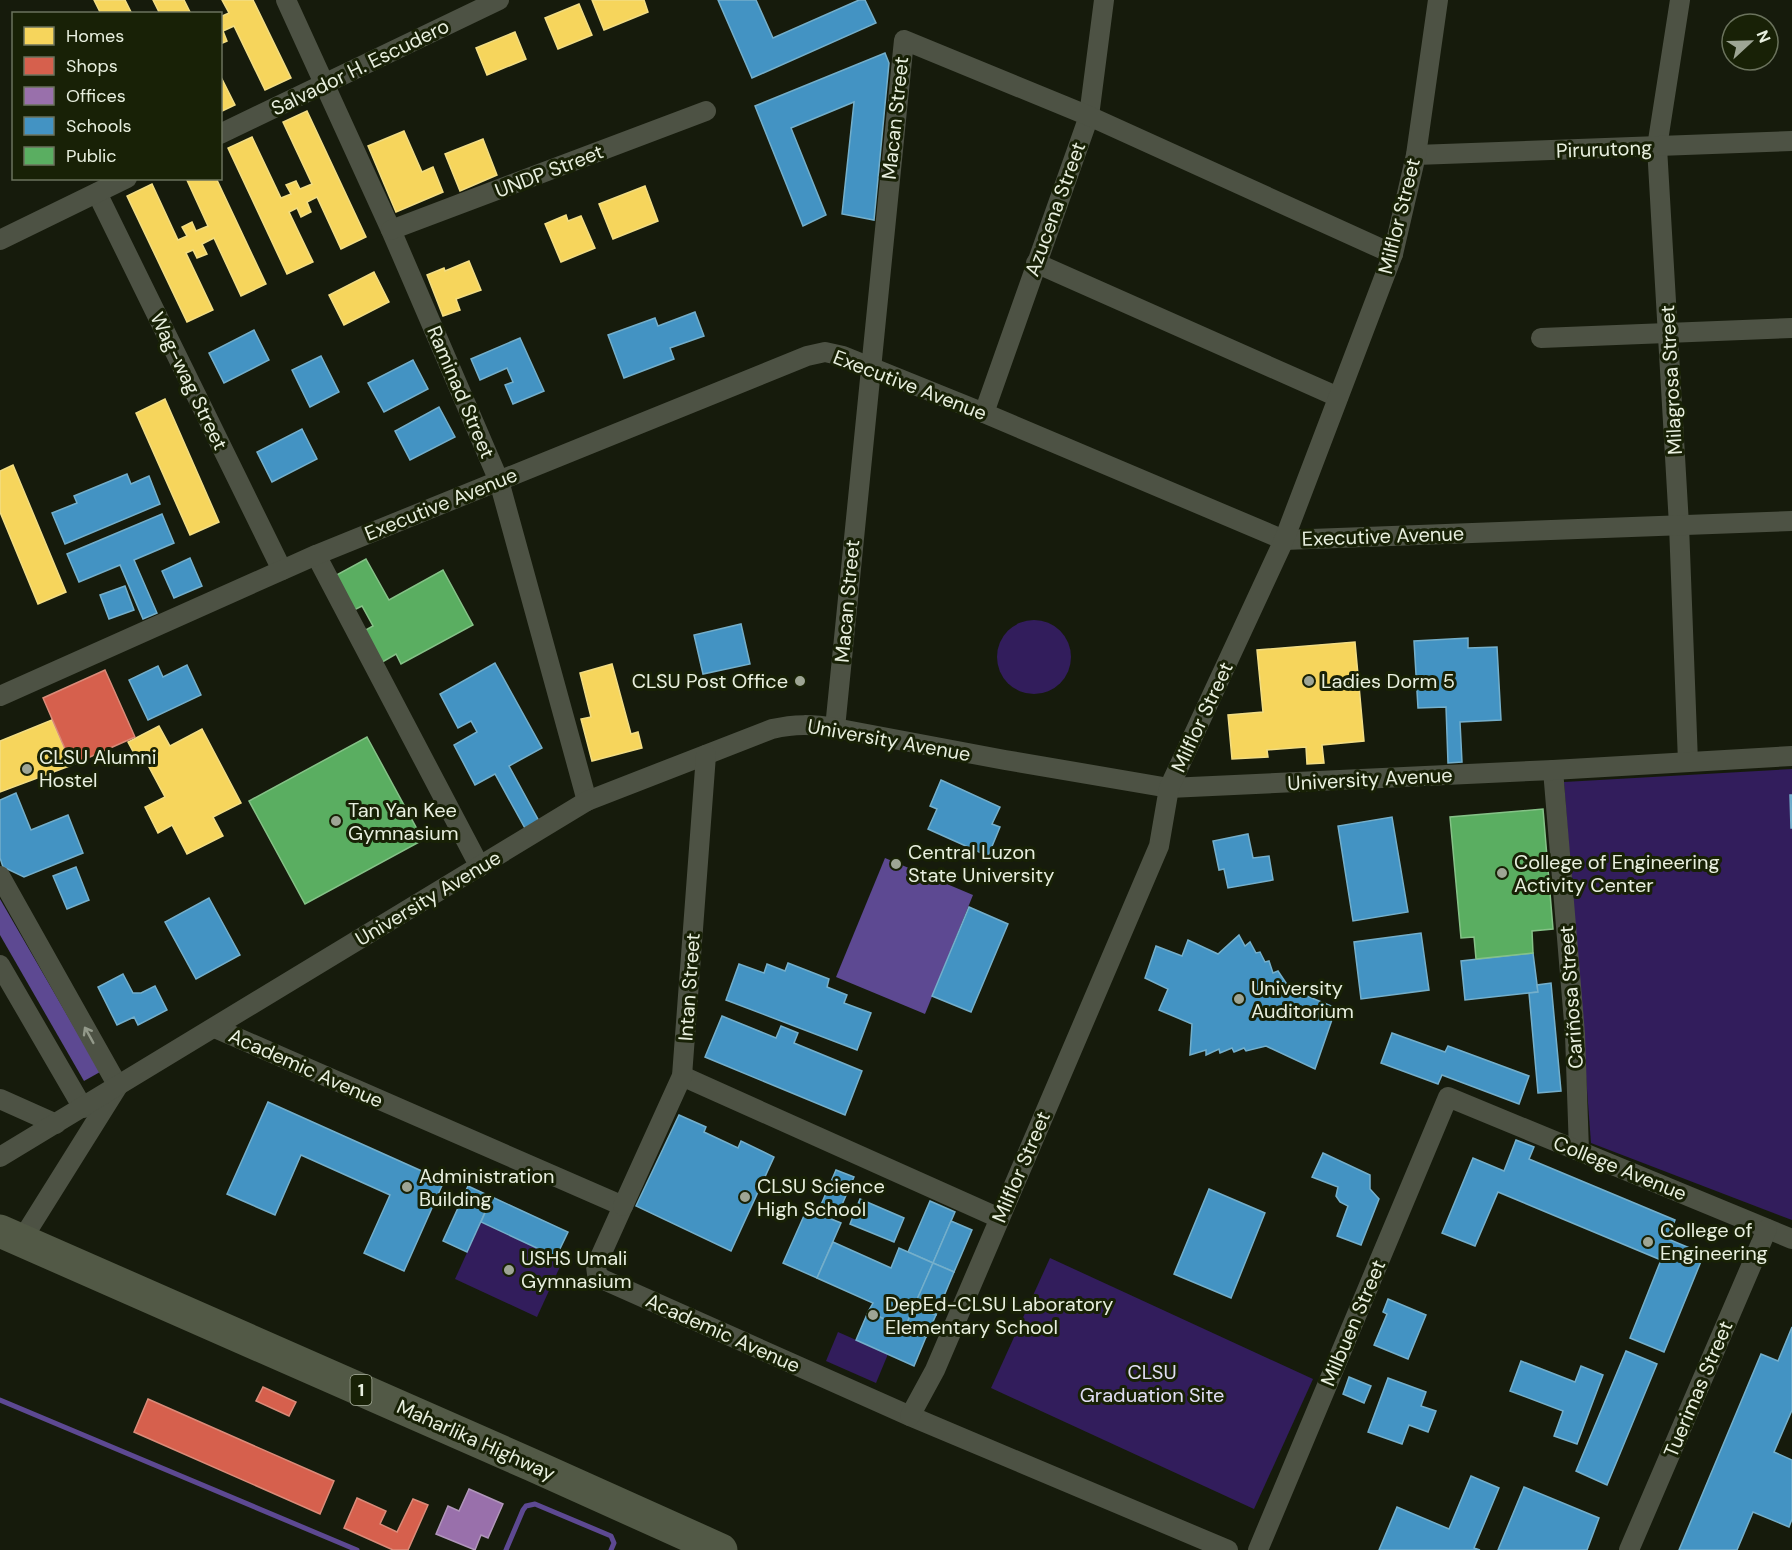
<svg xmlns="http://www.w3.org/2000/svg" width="1792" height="1550" font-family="'DM Sans',sans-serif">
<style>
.green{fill:#321d5c}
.water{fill:#5d4992}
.homes{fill:#f6d55c;stroke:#f2dd83;stroke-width:1.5}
.shops{fill:#d6604d;stroke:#db8b79;stroke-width:1.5}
.offices{fill:#9970ab;stroke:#b196bb;stroke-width:1.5}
.schools{fill:#4393c3;stroke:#74afcb;stroke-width:1.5}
.public{fill:#5aae61;stroke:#85c287;stroke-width:1.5}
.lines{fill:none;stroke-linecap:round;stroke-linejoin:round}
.stream{stroke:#5d4992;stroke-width:5}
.minor{stroke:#4d5244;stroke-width:20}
.trunk{stroke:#525946;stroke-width:33}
.oneway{stroke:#93998a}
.poi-dot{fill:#9ea595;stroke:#182106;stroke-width:2}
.labels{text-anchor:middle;stroke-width:6;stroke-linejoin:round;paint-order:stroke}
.shield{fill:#182106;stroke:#aab19e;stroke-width:1.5}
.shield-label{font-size:18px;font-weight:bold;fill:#e8efdf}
.street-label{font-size:20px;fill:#e8efdf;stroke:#182106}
.poi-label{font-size:20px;fill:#e8efdf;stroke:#182106;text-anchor:start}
.park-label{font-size:20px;fill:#e1def4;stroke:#182106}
</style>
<rect width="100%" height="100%" fill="#161b0c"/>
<g class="green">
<circle cx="1034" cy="657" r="37"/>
<path d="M1792,769V1220L1591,1143L1564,782Z"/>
<path d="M481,1222L563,1260L537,1317L455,1279Z"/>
<path d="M1050,1258L1313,1379L1254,1509L991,1388Z"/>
<path d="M838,1332L888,1354L876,1383L826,1361Z"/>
</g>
<g class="water">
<path d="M885,858L973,895L925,1014L836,977Z"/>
<path d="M0,899L100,1072L84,1081L0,935Z"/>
</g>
<g class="homes">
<path d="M94,0H125L132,14H101Z"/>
<path d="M153,0H184L191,14H160Z"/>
<path d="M222,0H253L291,78L265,90L234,26L223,31L227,41L220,44V17L229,13Z"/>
<path d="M592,0H644L648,12L604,30Z"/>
<path d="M579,4L592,35L558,49L545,18Z"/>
<path d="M515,32L526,59L487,75L476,48Z"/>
<path d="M220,75L235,105L220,112Z"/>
<path d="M307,111L366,237L341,249L317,197L307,202L311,212L301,217L297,208L289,212L313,262L287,274L228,148L252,137L281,198L291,194L286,185L296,181L300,189L312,184L283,122Z"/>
<path d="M404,131L422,172L433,167L443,192L396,212L368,146Z"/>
<path d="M483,139L497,175L460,191L445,154Z"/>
<path d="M186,178H216L266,284L241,296L214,238L202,244L207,254L197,258L193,250L186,253L213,310L187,322L127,196L152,184L178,240L187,236L182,227L192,222L196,231L208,226Z"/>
<path d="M645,186L658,221L613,239L599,204Z"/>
<path d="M566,215L568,221L581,216L595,248L561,262L545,224Z"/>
<path d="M469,261L481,290L456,299L460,310L443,316L427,275L444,268L445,271Z"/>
<path d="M374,272L389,302L344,325L329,295Z"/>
<path d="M165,399L219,522L190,535L136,413Z"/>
<path d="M13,465L66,592L38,604L0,512V471Z"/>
<path d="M1355,642L1364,741L1322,745L1324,763L1307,764L1306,747L1267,750L1268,757L1232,759L1228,715L1263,712L1257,650Z"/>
<path d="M612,664L631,734L638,732L642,748L592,761L581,719L591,717L580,673Z"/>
<path d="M52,720L72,765L0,792V741Z"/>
<path d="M159,726L170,746L202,729L241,803L213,817L223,836L187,854L172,825L158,833L145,807L165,797L142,754L136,757L128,742Z"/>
</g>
<g class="shops">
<path d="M105,670L135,737L72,765L43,698Z"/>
<path d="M263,1387L296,1402L289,1416L256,1401Z"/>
<path d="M148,1399L334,1481L320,1514L134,1432Z"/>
<path d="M357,1498L386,1511L380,1524L397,1532L413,1499L428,1505L408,1550H393L344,1528Z"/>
</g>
<path class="offices" d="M469,1489L503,1504L488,1538L481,1535L475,1550L436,1534L448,1506L459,1511Z"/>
<g class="schools">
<path d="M718,0H756L773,38L859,0H865L876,23L752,78Z"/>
<path d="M885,53L889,63L874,220L842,214L854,102L791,128L826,215L803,226L755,106Z"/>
<path d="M695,312L704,336L670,348L674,359L624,378L608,335L655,318L658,326Z"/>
<path d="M254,330L269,360L224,383L209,353Z"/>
<path d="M520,338L544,391L513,404L505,385L513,382L507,368L480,380L471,359Z"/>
<path d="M321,356L339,392L310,407L292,370Z"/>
<path d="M413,360L428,389L384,412L368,383Z"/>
<path d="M439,407L455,437L410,460L395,431Z"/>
<path d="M302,429L317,459L272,482L257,452Z"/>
<path d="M127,474L131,484L149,476L160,504L65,544L52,513L77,503L74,496Z"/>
<path d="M162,514L174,543L134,560L157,613L143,619L120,565L79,582L67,554Z"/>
<path d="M190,558L202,586L174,598L162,571Z"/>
<path d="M125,586L134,610L109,619L100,595Z"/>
<path d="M741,624L750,664L703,674L694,635Z"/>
<path d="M1468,638V648L1497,647L1501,720L1460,722L1462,762L1448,763L1446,707L1418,708L1414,641Z"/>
<path d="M495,663L542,748L509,766L540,823L526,830L495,774L475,785L454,745L477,732L471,721L458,728L440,694Z"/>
<path d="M187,665L201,695L148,720L129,680L158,666L163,677Z"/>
<path d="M941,780L1000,807L992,824L1000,827L988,856L928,829L937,809L930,806Z"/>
<path d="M16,793L31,830L68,815L83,853L24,877L3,867L0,858V800Z"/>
<path d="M1790,795H1792V828H1791Z"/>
<path d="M1392,817L1408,912L1353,921L1338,826Z"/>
<path d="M1248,834L1253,858L1269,856L1273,880L1228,888L1224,869L1219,870L1213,841Z"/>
<path d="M76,867L89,900L67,909L53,876Z"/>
<path d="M209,898L240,955L196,979L165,922Z"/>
<path d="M969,907L1008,924L971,1012L932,996Z"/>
<path d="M1421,933L1429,990L1361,999L1354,942Z"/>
<path d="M1239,935L1245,946L1250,942L1256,953L1260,952L1265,962L1269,961L1273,973L1278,971L1290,989L1336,1008L1315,1069L1266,1046L1246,1051L1244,1048L1234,1052L1232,1048L1220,1053L1219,1049L1206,1055V1050L1190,1055L1192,1024L1159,1010L1168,989L1145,978L1156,946L1182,956L1188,940L1218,954Z"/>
<path d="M1533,953L1538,992L1465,1000L1461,961Z"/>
<path d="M788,963L829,979L827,987L847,995L844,1003L871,1013L857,1050L726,1000L739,964L764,973L767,964L785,971Z"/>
<path d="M123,974L133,993H141L155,986L167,1010L138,1025L134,1017L117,1025L98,987Z"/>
<path d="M1551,983L1561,1091L1538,1093L1529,993L1538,992L1537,985Z"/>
<path d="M722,1016L776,1038L781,1026L798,1033L794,1043L862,1071L845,1115L705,1057Z"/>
<path d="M1392,1033L1445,1052L1448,1046L1529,1076L1519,1104L1442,1075L1438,1084L1381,1063Z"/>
<path d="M268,1102L444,1181L404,1271L364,1253L390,1195L301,1155L275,1215L227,1194Z"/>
<path d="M679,1115L706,1127L704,1132L738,1148L741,1141L774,1157L731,1251L636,1206Z"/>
<path d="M1516,1140L1534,1147L1529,1159L1675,1220L1668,1239L1704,1254L1664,1352L1630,1338L1661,1260L1498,1192L1475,1246L1442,1233L1473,1158L1504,1171Z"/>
<path d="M1323,1153L1370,1175V1189L1379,1199L1361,1245L1337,1236L1348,1206L1340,1202L1336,1196L1338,1187L1312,1177Z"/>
<path d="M836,1170L854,1177L838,1214L820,1207Z"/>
<path d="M468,1186L492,1197L467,1252L443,1241Z"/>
<path d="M1209,1189L1265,1213L1231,1298L1174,1274Z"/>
<path d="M492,1197L568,1232L556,1257L481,1222Z"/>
<path d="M860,1199L904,1218L894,1242L850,1224Z"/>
<path d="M930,1201L955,1212L933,1263L908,1252Z"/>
<path d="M807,1209L841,1223L817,1278L783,1263Z"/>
<path d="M951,1221L972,1230L954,1272L933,1263Z"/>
<path d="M833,1242L891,1268L899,1248L933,1263L905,1328L868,1312L873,1303L817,1278Z"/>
<path d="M933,1263L954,1272L936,1315L914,1306Z"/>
<path d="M1388,1299L1426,1315L1408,1359L1374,1345L1387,1314L1383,1312Z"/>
<path d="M914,1306L936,1315L926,1337L905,1328Z"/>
<path d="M868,1312L926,1337L914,1366L856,1340Z"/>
<path d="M1792,1327V1410L1774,1452L1792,1460V1519L1789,1527L1753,1512L1737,1550H1679L1761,1354L1778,1361Z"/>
<path d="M1626,1351L1657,1364L1607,1485L1576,1471Z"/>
<path d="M1521,1361L1575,1382L1581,1366L1603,1375L1577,1444L1554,1436L1563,1411L1510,1391Z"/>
<path d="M1349,1377L1371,1386L1364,1403L1343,1394Z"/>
<path d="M1388,1378L1426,1392L1421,1406L1436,1411L1428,1432L1409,1425L1402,1444L1368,1432Z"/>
<path d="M1471,1476L1499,1488L1474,1548L1480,1550H1379L1397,1507L1449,1529Z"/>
<path d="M1524,1487L1599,1518L1587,1550H1498Z"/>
</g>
<g class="public">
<path d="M366,559L389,600L443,570L473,625L401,664L396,654L379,664L362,632L373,626L362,606L350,612L331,578Z"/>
<path d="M367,737L423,840L305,904L249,801Z"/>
<path d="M1543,809L1553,929L1532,931L1533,953L1476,959L1474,937L1461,938L1450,817Z"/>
</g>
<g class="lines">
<g class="stream">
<path d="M0,1400L357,1550"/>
<path d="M506,1550L523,1510L526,1506L535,1504L611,1536L614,1543L611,1550"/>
</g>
<g class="minor">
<path d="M286,0L391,230L499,481L587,801"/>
<path d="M1680,0L1657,147L1679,525L1688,762"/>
<path d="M220,134L499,0"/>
<path d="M1416,155L1792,141"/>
<path d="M97,193L282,570"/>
<path d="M391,230L706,111"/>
<path d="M0,240L127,178"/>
<path d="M1036,263L1338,397"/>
<path d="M1541,338L1792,328"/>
<path d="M984,413L1089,116L1104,0"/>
<path d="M316,555L480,867"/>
<path d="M0,696L316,555L807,356L825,352L843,356L984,413L1284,540L1792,521"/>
<path d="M835,728L904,40L1089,116L1393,254"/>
<path d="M1553,770L1575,1034L1579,1151"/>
<path d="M0,876L118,1086L21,1241"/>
<path d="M0,965L83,1108"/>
<path d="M215,1028L623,1206L596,1266L597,1274L602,1279L910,1416L1228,1550"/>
<path d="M682,1076L999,1218"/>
<path d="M0,1099L56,1124"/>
<path d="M0,1157L587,801L772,729C795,724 812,724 835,728L1005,760L1169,788L1553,770L1792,756"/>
<path d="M623,1206L682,1076L706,755"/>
<path d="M910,1416L935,1370L1159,846L1169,788L1284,540L1393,254L1416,155L1438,0"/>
<path d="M1258,1550L1448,1097L1792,1239"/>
<path d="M1629,1550L1767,1229"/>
</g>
<path class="trunk" d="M0,1231L532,1465L721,1550"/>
</g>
<defs><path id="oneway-shaft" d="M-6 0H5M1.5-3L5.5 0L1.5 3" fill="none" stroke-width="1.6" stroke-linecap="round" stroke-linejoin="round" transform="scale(1.5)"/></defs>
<use class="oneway" href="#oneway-shaft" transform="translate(89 1035) rotate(-119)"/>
<g class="poi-dot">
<circle cx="800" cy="681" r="6"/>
<circle cx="1309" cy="681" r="6"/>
<circle cx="27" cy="769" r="6"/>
<circle cx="336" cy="821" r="6"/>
<circle cx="896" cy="864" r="6"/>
<circle cx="1502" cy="873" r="6"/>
<circle cx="1239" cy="999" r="6"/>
<circle cx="407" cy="1187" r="6"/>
<circle cx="745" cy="1197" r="6"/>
<circle cx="1648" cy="1242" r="6"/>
<circle cx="509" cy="1270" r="6"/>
<circle cx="873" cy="1315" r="6"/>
</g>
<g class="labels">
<rect class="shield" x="350.5" y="1375" width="21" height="30" rx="4.5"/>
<g class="shield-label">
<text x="361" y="1396">1</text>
</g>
<g class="street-label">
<text transform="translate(360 67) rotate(-26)" y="7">Salvador H. Escudero</text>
<text transform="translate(895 118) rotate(-84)" y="7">Macan Street</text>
<text transform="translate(1604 149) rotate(-2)" y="7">Pirurutong</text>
<text transform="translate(549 171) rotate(-21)" y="7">UNDP Street</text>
<text transform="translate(1055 209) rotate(-70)" y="7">Azucena Street</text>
<text transform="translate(1399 216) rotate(-76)" y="7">Milflor Street</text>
<text transform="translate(1671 380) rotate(-93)" y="7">Milagrosa Street</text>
<text transform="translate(189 381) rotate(64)" y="7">Wag-wag Street</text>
<text transform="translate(910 385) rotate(21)" y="7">Executive Avenue</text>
<text transform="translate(461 392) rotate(67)" y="7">Raminad Street</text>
<text transform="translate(441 504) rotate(-22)" y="7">Executive Avenue</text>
<text transform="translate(1383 536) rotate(-2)" y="7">Executive Avenue</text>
<text transform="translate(847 601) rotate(-85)" y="7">Macan Street</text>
<text transform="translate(1202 717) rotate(-65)" y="7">Milflor Street</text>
<text transform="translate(889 740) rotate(10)" y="7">University Avenue</text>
<text transform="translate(1370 779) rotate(-3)" y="7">University Avenue</text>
<text transform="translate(428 898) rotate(-31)" y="7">University Avenue</text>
<text transform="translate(689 987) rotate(-86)" y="7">Intan Street</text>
<text transform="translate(1571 997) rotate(-94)" y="7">Cariñosa Street</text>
<text transform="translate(306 1068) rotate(24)" y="7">Academic Avenue</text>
<text transform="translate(1021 1167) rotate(-67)" y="7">Milflor Street</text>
<text transform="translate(1620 1168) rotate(22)" y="7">College Avenue</text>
<text transform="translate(1353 1323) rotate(-67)" y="7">Milbuen Street</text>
<text transform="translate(723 1333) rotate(24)" y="7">Academic Avenue</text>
<text transform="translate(1698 1389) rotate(-67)" y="7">Tuerimas Street</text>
<text transform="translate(476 1440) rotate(24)" y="7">Maharlika Highway</text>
</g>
<g class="poi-label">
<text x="788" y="688" text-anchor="end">CLSU Post Office</text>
<text x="1321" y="688">Ladies Dorm 5</text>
<text x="39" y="764">CLSU Alumni<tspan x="39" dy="23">Hostel</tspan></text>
<text x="348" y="817">Tan Yan Kee<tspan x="348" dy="23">Gymnasium</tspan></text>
<text x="908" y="859">Central Luzon<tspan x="908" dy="23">State University</tspan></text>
<text x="1514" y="869">College of Engineering<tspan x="1514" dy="23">Activity Center</tspan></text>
<text x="1251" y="995">University<tspan x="1251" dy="23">Auditorium</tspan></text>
<text x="419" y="1183">Administration<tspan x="419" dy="23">Building</tspan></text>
<text x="757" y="1193">CLSU Science<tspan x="757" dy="23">High School</tspan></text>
<text x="1660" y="1237">College of<tspan x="1660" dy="23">Engineering</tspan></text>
<text x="521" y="1265">USHS Umali<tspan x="521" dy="23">Gymnasium</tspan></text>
<text x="885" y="1311">DepEd-CLSU Laboratory<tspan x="885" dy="23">Elementary School</tspan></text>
</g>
<g class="park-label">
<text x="1152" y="1379">CLSU<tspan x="1152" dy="23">Graduation Site</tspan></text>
</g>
</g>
<rect x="12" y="12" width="210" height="168" fill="#182106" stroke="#6b735d" stroke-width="1.5"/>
<rect x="24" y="27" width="30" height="18" fill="#f6d55c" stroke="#6b735d" stroke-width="1.5"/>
<text x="66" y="42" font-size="18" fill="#e8efdf">Homes</text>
<rect x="24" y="57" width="30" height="18" fill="#d6604d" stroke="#6b735d" stroke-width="1.5"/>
<text x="66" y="72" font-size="18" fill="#e8efdf">Shops</text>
<rect x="24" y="87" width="30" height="18" fill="#9970ab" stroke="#6b735d" stroke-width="1.5"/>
<text x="66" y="102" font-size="18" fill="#e8efdf">Offices</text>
<rect x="24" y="117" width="30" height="18" fill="#4393c3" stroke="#6b735d" stroke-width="1.5"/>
<text x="66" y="132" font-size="18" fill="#e8efdf">Schools</text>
<rect x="24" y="147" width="30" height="18" fill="#5aae61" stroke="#6b735d" stroke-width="1.5"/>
<text x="66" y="162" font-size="18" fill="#e8efdf">Public</text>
<g transform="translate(1750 42) rotate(68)"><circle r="28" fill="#182106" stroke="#6b735d" stroke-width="1.5"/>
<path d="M0-4.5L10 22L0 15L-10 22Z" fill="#9ea595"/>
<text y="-9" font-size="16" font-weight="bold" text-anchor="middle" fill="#e8efdf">N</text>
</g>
</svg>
